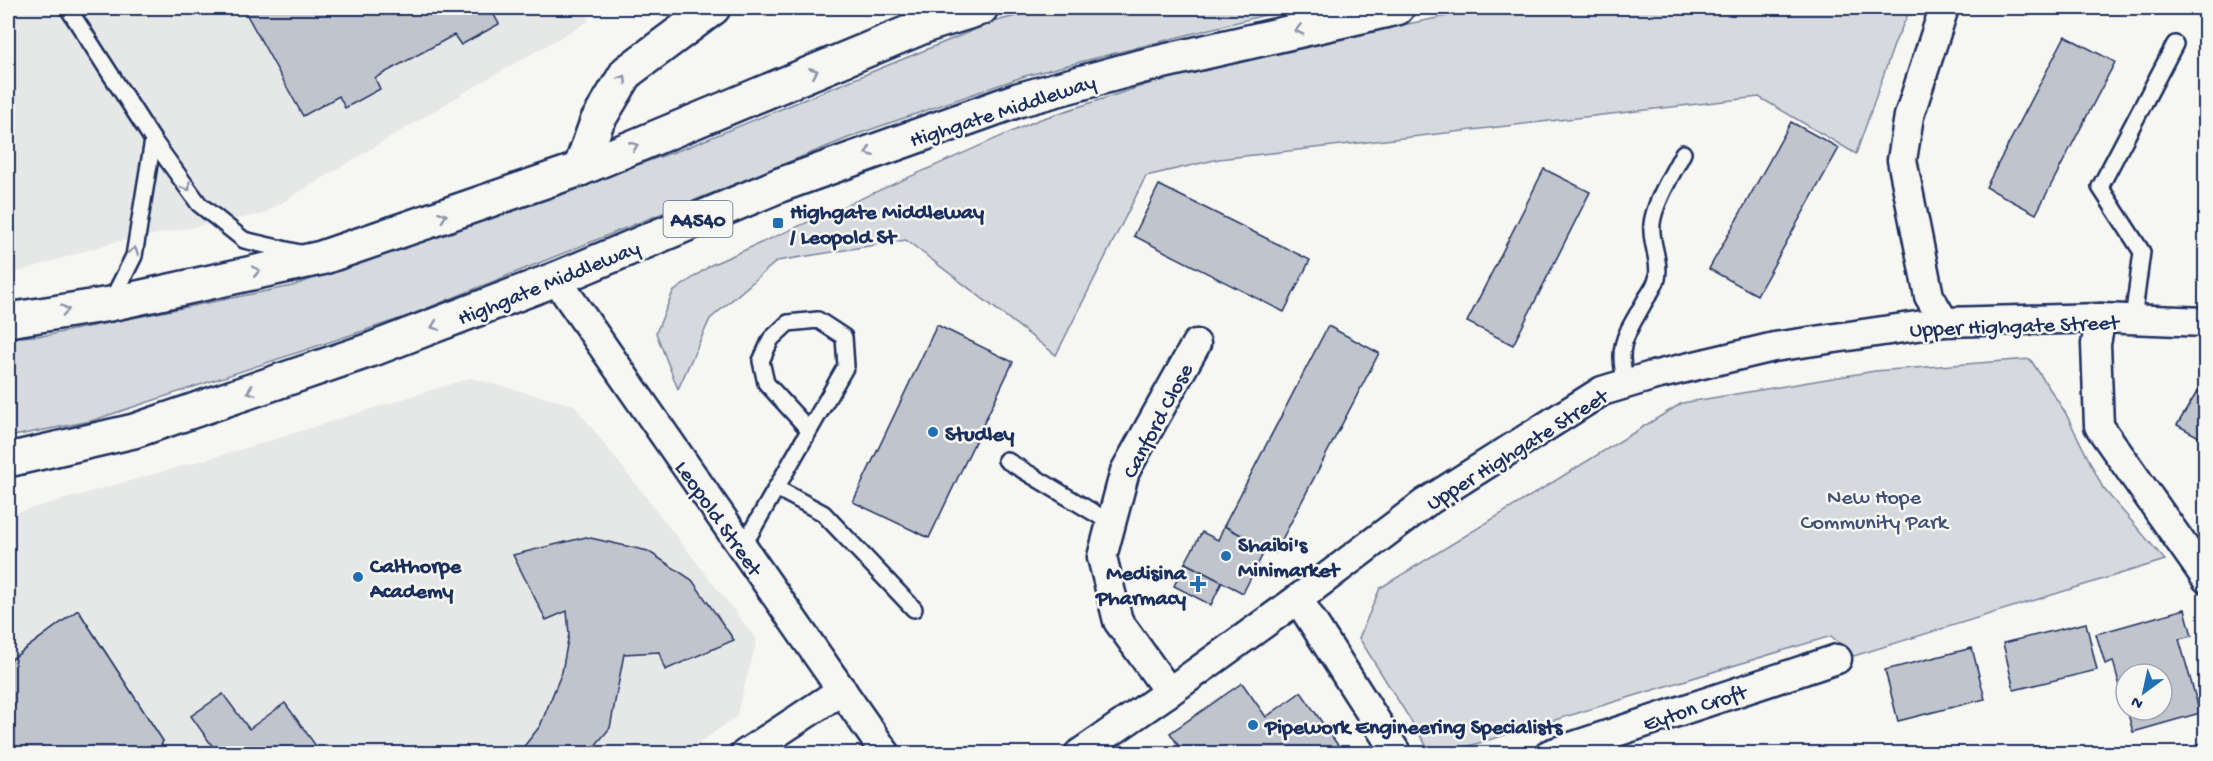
<svg xmlns="http://www.w3.org/2000/svg" width="2213" height="761" font-family="'Gochi Hand',sans-serif">
<style>
.built{fill:#e6e7e7}
.green{fill:#d6d9dd;stroke:#78849e;stroke-width:1.5}
.building{fill:#c0c4cd;stroke:#1b2f5e;stroke-width:1.5}
.lines{fill:none;stroke-linecap:round;stroke-linejoin:round}
.lane-casing{stroke:#1b2f5e;stroke-width:20}
.street-casing{stroke:#1b2f5e;stroke-width:33}
.secondary-casing{stroke:#1b2f5e;stroke-width:38}
.highway-casing{stroke:#1b2f5e;stroke-width:38}
.lane{stroke:#f6f6f2;stroke-width:15}
.street{stroke:#f6f6f2;stroke-width:28}
.secondary{stroke:#f6f6f2;stroke-width:33}
.highway{stroke:#f6f6f2;stroke-width:33}
.oneway{stroke:#8892a8}
.poi-dot{fill:#1f6fb2;stroke:#f6f6f2;stroke-width:2}
.labels{text-anchor:middle;stroke-width:5;stroke-linejoin:round;paint-order:stroke}
.shield{fill:#f6f6f2;stroke:#5d6b8a;stroke-width:1.5}
.shield-label{font-size:21px;font-weight:bold;fill:#1b2f5e}
.street-label{font-size:22px;fill:#1b2f5e;stroke:#f6f6f2}
.poi-label{font-size:22px;font-weight:bold;fill:#1b2f5e;stroke:#f6f6f2;text-anchor:start}
.park-label{font-size:22px;fill:#405177;stroke:#f6f6f2}
</style>
<rect width="100%" height="100%" fill="#f6f6f2"/>
<filter id="ink" filterUnits="userSpaceOnUse"><feTurbulence type="fractalNoise" baseFrequency=".0167" numOctaves="2"/><feDisplacementMap in="SourceGraphic" scale="12" xChannelSelector="R" yChannelSelector="G"/><feConvolveMatrix kernelMatrix="1 2 1 2 8 2 1 2 1" color-interpolation-filters="sRGB"/></filter>
<g filter="url(#ink)">
<g class="built">
<path d="M8,8H583L589,21L477,85L263,214L114,242L8,275Z"/>
<path d="M470,378L574,405L757,640L736,717L685,753L8,754V515L250,447Z"/>
</g>
<g class="green">
<path d="M1047,8H1293L1025,76L858,134L408,316L91,421L8,437V338L48,335L292,286L688,147L996,21Z"/>
<path d="M1487,8H1911L1895,42L1856,154L1759,97L1219,159L1146,176L1056,355L906,240L777,261L710,319L678,389L656,333L673,292L711,265L1038,120L1179,74L1303,45Z"/>
<path d="M2030,359L2065,412L2103,488L2165,560L1854,656L1831,636L1446,753H1431L1359,638L1380,588L1682,403L1875,371Z"/>
</g>
<g class="building">
<path d="M243,8H503L493,13L499,24L461,45L454,35L375,78L380,89L345,108L339,96L303,116Z"/>
<path d="M2065,36L2115,62L2036,214L1986,187Z"/>
<path d="M1791,122L1839,148L1757,295L1709,269Z"/>
<path d="M1544,169L1590,192L1513,345L1467,322Z"/>
<path d="M1159,185L1310,260L1284,312L1134,236Z"/>
<path d="M937,325L1013,362L929,538L853,502Z"/>
<path d="M1328,326L1379,353L1275,553L1224,526Z"/>
<path d="M2200,387L2206,390V441L2177,425Z"/>
<path d="M1224,526L1266,548L1243,593L1185,563L1202,532L1218,540Z"/>
<path d="M586,537L648,551L692,580L734,640L665,670L659,652L624,654L610,728L588,754H518L540,726L562,672L569,634L567,611L546,620L513,555Z"/>
<path d="M1185,563L1222,582L1211,605L1174,586Z"/>
<path d="M2185,609L2192,636L2179,639L2200,713L2133,732L2127,710H2162V674H2126V708L2113,661L2105,664L2096,634Z"/>
<path d="M78,610L163,741L157,754H8V662Z"/>
<path d="M78,610L163,741L157,754H8V662Z"/>
<path d="M2086,623L2097,670L2014,690L2003,643Z"/>
<path d="M1972,648L1985,699L1898,721L1885,670Z"/>
<path d="M1242,683L1266,717L1301,692L1344,754H1184L1170,733Z"/>
<path d="M223,694L249,729L285,703L316,746L305,754H218L191,716Z"/>
<path d="M2206,739V754H2185Z"/>
</g>
<g class="lines">
<g class="lane-casing">
<g id="lane">
<path d="M68,8L153,140L199,204L244,240L304,254"/>
<path d="M110,304L134,256L153,140"/>
<path d="M2133,319L2142,252L2100,187L2175,44"/>
<path d="M1627,384C1614,345 1628,332 1646,299C1650,293 1655,286 1657,279C1661,260 1650,243 1652,224C1654,203 1673,173 1683,153"/>
<path d="M1006,460L1111,523"/>
<path d="M776,488L823,513L914,609"/>
<path d="M742,548L846,366L844,337L818,320L788,323L771,339L761,361L766,383L809,430"/>
</g>
</g>
<g class="street-casing">
<g id="street">
<path d="M1944,8L1909,116L1902,160L1929,296L1944,322"/>
<path d="M556,279L886,754"/>
<path d="M2101,318L2096,344L2099,426L2206,578"/>
<path d="M1298,599L1397,754"/>
<path d="M1169,692L1118,621L1102,557L1125,471L1196,344"/>
<path d="M745,754L842,690"/>
<path d="M1079,754L1169,692L1298,599L1425,503L1602,391L1652,376L1774,347L1944,322L2101,318L2206,322"/>
<path d="M1550,754L1837,659"/>
</g>
</g>
<g class="secondary-casing">
<path id="secondary" d="M580,169L597,122L627,72L713,8"/>
</g>
<g class="highway-casing">
<g id="highway">
<path d="M8,320L110,304L321,258L580,169L927,25L981,8"/>
<path d="M8,460L134,431L373,349L556,279L780,185L1018,100L1139,67L1397,8"/>
</g>
</g>
<use href="#lane" class="lane"/>
<use href="#street" class="street"/>
<use href="#secondary" class="secondary"/>
<use href="#highway" class="highway"/>
</g>
<defs><path id="oneway-chevron" d="M-2-3.5L2.5 0L-2 3.5" fill="none" stroke-width="1.6" stroke-linecap="round" stroke-linejoin="round" transform="scale(1.5)"/></defs>
<g class="oneway">
<use href="#oneway-chevron" transform="translate(1299 30) rotate(167)"/>
<use href="#oneway-chevron" transform="translate(814 72) rotate(-22)"/>
<use href="#oneway-chevron" transform="translate(623 79) rotate(-57)"/>
<use href="#oneway-chevron" transform="translate(634 146) rotate(-22)"/>
<use href="#oneway-chevron" transform="translate(869 152) rotate(160)"/>
<use href="#oneway-chevron" transform="translate(187 187) rotate(54)"/>
<use href="#oneway-chevron" transform="translate(443 216) rotate(-19)"/>
<use href="#oneway-chevron" transform="translate(134 251) rotate(-76)"/>
<use href="#oneway-chevron" transform="translate(256 271) rotate(-12)"/>
<use href="#oneway-chevron" transform="translate(65 310) rotate(-9)"/>
<use href="#oneway-chevron" transform="translate(435 326) rotate(159)"/>
<use href="#oneway-chevron" transform="translate(251 391) rotate(161)"/>
</g>
</g>
<g class="poi-dot">
<rect x="772" y="217" width="12" height="12" rx="3"/>
<circle cx="933" cy="432" r="6"/>
<circle cx="1226" cy="556" r="6"/>
<circle cx="358" cy="577" r="6"/>
<path d="M1195 575h6v6h6v6h-6v6h-6v-6h-6v-6h6z"/>
<circle cx="1253" cy="725" r="6"/>
</g>
<g class="labels">
<rect class="shield" x="663.5" y="201" width="69" height="36" rx="4.5"/>
<g class="shield-label">
<text x="698" y="226">A4540</text>
</g>
<g class="street-label">
<text transform="translate(1002 109) rotate(-18)" y="8">Highgate Middleway</text>
<text transform="translate(548 281) rotate(-22)" y="8">Highgate Middleway</text>
<text transform="translate(2014 324) rotate(-2)" y="8">Upper Highgate Street</text>
<text transform="translate(1156 420) rotate(-62)" y="8">Canford Close</text>
<text transform="translate(1516 448) rotate(-32)" y="8">Upper Highgate Street</text>
<text transform="translate(720 517) rotate(55)" y="8">Leopold Street</text>
<text transform="translate(1694 706) rotate(-18)" y="8">Eyton Croft</text>
</g>
<g class="poi-label">
<text x="790" y="218">Highgate Middleway<tspan x="790" dy="25">/ Leopold St</tspan></text>
<text x="945" y="440">Studley</text>
<text x="1238" y="551">Shaibi's<tspan x="1238" dy="25">Minimarket</tspan></text>
<text x="370" y="572">Calthorpe<tspan x="370" dy="25">Academy</tspan></text>
<text x="1186" y="579" text-anchor="end">Medisina<tspan x="1186" dy="25">Pharmacy</tspan></text>
<text x="1265" y="733">Pipework Engineering Specialists</text>
</g>
<g class="park-label">
<text x="1874" y="503">New Hope<tspan x="1874" dy="25">Community Park</tspan></text>
</g>
</g>
<rect width="2213" height="761" fill="none" stroke="#f6f6f2" stroke-width="30"/>
<rect x="15" y="15" width="2183" height="731" fill="none" stroke="#1b2f5e" stroke-width="2" filter="url(#ink)"/>
<g transform="translate(2144 692) rotate(213)"><circle r="28" fill="#f6f6f2" stroke="#9ea6b7" stroke-width="1.5"/>
<path d="M0-4.5L10 22L0 15L-10 22Z" fill="#1f6fb2"/>
<text y="-9" font-size="16" font-weight="bold" text-anchor="middle" fill="#1b2f5e">N</text>
</g>
</svg>
